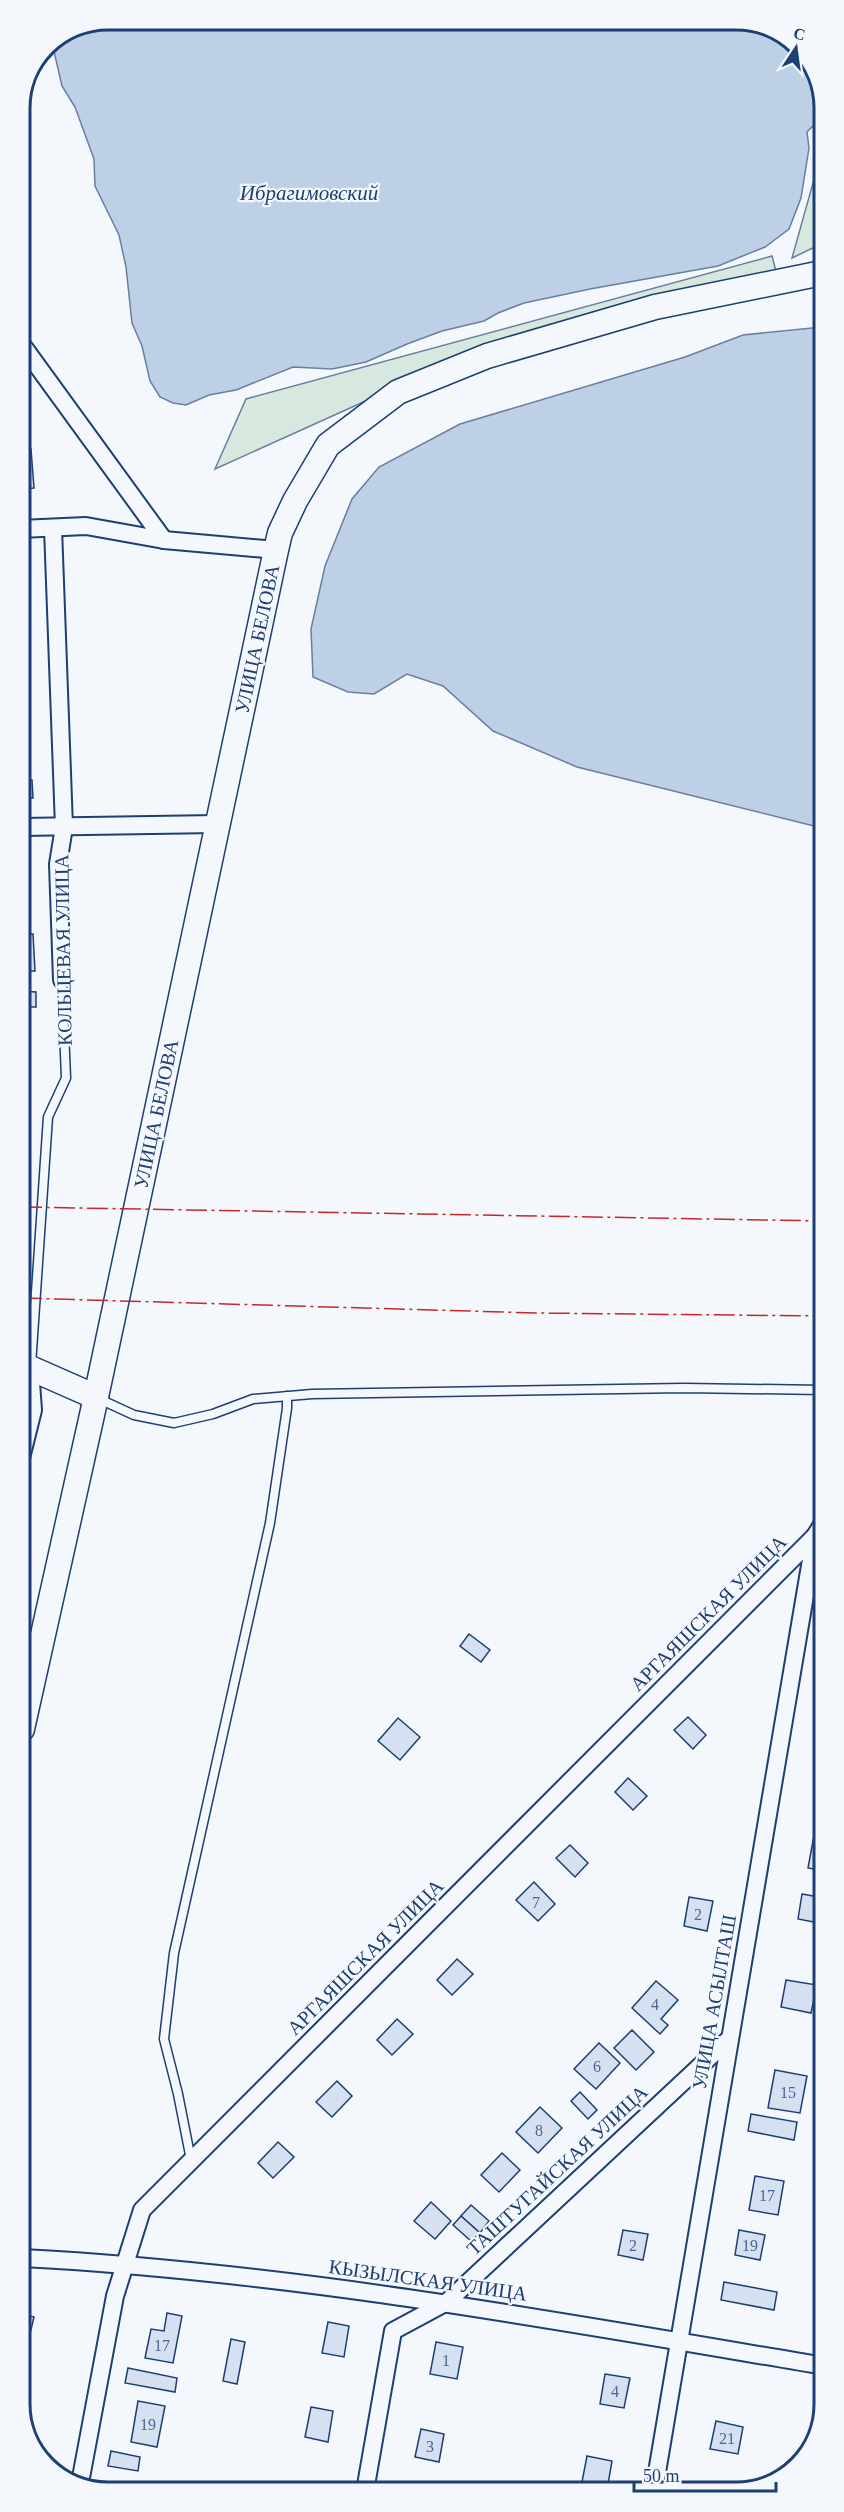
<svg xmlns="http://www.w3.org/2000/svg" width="844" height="2512" font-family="Georgia,serif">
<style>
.green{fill:#d7e8df;stroke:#687fa3;stroke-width:1.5}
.water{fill:#bed0e5;stroke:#687fa3;stroke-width:1.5}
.building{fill:#d5e0f0;stroke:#1d3f73;stroke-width:1.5}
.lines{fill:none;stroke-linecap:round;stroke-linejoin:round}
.lane-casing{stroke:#1d3f73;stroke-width:11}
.street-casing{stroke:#1d3f73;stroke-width:20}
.secondary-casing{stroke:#1d3f73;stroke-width:27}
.lane{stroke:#f4f7fb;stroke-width:8}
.street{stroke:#f4f7fb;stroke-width:16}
.secondary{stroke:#f4f7fb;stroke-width:24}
.power{stroke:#c62828;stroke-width:1.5;stroke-dasharray:21 4.5 3 4.5;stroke-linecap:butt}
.labels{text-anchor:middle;stroke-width:4.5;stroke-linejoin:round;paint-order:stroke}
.number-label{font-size:16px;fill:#4b6792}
.street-label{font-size:20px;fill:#1d3f73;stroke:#f4f7fb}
.water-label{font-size:21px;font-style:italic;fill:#1d3f73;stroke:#f4f7fb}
.rim{fill:none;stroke:#1d3f73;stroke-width:3}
</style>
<rect width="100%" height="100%" fill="#f4f7fb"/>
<g class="green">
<path d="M822,151V230L817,246L792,258Z"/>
<path d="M772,256L777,275L381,394L215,469L246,399Z"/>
</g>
<g class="water">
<path d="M108,20H742L794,41L822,86V117L807,132L809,148L801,198L789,229L765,247L718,266L590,289L524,303L498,313L484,321L442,331L407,344L366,362L332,369L293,367L236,390L209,395L186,405L173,403L160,397L150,381L142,346L132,323L126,267L119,235L95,186L94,159L75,107L62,86L52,43Z"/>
<path d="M822,327V828L577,767L493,731L443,686L407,674L374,694L348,692L313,677L311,629L325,566L352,499L379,467L460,424L685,357L743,335Z"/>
</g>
<g class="building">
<path d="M31,449L34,488L20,489V450Z"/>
<path d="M20,568H29L30,600H20Z"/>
<path d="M20,658H25L26,688H20Z"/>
<path d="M20,780H32L33,798H21Z"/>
<path d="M33,934L35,971H21V935Z"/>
<path d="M21,991L36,992V1007H21Z"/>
<path d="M469,1634L490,1650L481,1662L460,1646Z"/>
<path d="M688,1717L706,1735L693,1749L674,1730Z"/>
<path d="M398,1718L420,1737L400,1760L378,1741Z"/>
<path d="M628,1778L647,1796L633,1810L615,1792Z"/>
<path d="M815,1830L824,1832V1871L808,1868Z"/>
<path d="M570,1845L588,1863L575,1877L556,1858Z"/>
<path d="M534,1882L555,1904L538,1921L516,1900Z"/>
<path d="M802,1894L824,1898V1924L798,1919Z"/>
<path d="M689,1897L713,1901L707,1931L684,1926Z"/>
<path d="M457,1959L473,1974L452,1995L437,1980Z"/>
<path d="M786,1980L817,1985L811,2013L781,2007Z"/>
<path d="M656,1981L678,2000L661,2019L668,2025L660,2034L632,2008Z"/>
<path d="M397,2019L413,2034L392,2055L377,2040Z"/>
<path d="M632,2030L654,2052L636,2070L614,2048Z"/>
<path d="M599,2043L620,2063L596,2089L574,2069Z"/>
<path d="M775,2070L807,2076L800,2113L768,2108Z"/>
<path d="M337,2081L352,2096L332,2117L316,2102Z"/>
<path d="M580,2092L597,2110L588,2119L571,2101Z"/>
<path d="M540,2107L562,2128L538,2153L516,2132Z"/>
<path d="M751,2114L797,2122L794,2140L748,2131Z"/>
<path d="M278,2142L294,2157L273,2178L258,2163Z"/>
<path d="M502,2153L520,2170L499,2192L481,2175Z"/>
<path d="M755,2176L784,2181L778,2215L749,2210Z"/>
<path d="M431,2202L451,2221L435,2239L414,2221Z"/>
<path d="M471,2205L489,2221L480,2233L461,2216Z"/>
<path d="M461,2216L480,2233L471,2241L453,2225Z"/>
<path d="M623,2230L648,2234L643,2260L618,2255Z"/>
<path d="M739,2230L765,2235L760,2260L735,2255Z"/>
<path d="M724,2282L777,2292L774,2310L721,2300Z"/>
<path d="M167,2313L182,2316L173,2363L145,2358L151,2329L164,2331Z"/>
<path d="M22,2314L34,2317L22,2368Z"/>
<path d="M328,2322L349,2326L344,2357L322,2353Z"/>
<path d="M231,2339L245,2342L237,2384L223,2381Z"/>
<path d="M436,2342L463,2347L457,2379L430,2374Z"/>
<path d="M128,2368L177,2378L175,2392L125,2383Z"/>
<path d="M605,2374L630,2378L624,2408L600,2404Z"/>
<path d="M138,2401L165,2406L157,2447L131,2442Z"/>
<path d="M311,2407L333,2411L328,2442L305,2437Z"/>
<path d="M716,2421L743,2427L738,2454L710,2449Z"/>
<path d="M421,2429L444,2434L439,2462L415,2457Z"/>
<path d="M111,2451L140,2457L138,2471L108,2466Z"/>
<path d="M587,2456L612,2461L607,2490L581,2487Z"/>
</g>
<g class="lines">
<g class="lane-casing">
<g id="lane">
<path d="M31,1365L48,1117L66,1078L62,980"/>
<path d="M97,1398L134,1415L174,1423L213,1414L253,1399L312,1394L684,1388L823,1390"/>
<path d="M191,2160L178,2094L164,2039L174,1953L270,1523L287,1408V1396"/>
</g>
</g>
<g class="street-casing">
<g id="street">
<path d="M20,342L164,540"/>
<path d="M53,528L64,827L58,864L62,980"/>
<path d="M20,529L86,526L164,540L276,550"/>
<path d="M21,827L217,824"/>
<path d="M21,1458L33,1410L30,1369"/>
<path d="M22,2258C292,2272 558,2321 824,2366"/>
<path d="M80,2483L115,2296L142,2210L815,1536"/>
<path d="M654,2490L815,1536L823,1523"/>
<path d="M365,2491L393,2331L447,2302L728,2040"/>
</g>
</g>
<g class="secondary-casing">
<g id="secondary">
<path d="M21,1364L96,1397"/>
<path d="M22,1729L96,1397L276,550L280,533L295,501L328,445L398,392L487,356L655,307L822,273"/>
</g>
</g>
<use href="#lane" class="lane"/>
<use href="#street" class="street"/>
<use href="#secondary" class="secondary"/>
<g class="power">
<path d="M21,1207L823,1221"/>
<path d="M21,1298L536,1313L823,1316"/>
</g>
</g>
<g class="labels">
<g class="number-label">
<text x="536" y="1908">7</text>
<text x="698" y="1920">2</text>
<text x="655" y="2010">4</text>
<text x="597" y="2072">6</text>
<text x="788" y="2098">15</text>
<text x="539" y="2136">8</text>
<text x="767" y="2201">17</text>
<text x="633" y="2251">2</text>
<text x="750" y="2251">19</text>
<text x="162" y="2351">17</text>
<text x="446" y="2366">1</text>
<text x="615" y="2397">4</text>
<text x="148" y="2430">19</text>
<text x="727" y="2444">21</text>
<text x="430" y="2452">3</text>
</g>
<g class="street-label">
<text transform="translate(257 639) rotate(-78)" y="7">УЛИЦА БЕЛОВА</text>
<text transform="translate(63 950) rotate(-91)" y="7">КОЛЬЦЕВАЯ УЛИЦА</text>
<text transform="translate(156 1114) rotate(-78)" y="7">УЛИЦА БЕЛОВА</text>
<text transform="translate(708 1613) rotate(-45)" y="7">АРГАЯШСКАЯ УЛИЦА</text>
<text transform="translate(365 1957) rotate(-45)" y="7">АРГАЯШСКАЯ УЛИЦА</text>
<text transform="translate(714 2002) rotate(-80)" y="7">УЛИЦА АСЫЛТАШ</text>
<text transform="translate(557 2170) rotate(-43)" y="7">ТАШТУГАЙСКАЯ УЛИЦА</text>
<text transform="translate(428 2280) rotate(8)" y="7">КЫЗЫЛСКАЯ УЛИЦА</text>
</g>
<g class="water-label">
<text x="309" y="200">Ибрагимовский</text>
</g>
</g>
<path d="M0 0H844V2512H0ZM108 30H736A78 78 0 0 1 814 108V2404A78 78 0 0 1 736 2482H108A78 78 0 0 1 30 2404V108A78 78 0 0 1 108 30Z" fill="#f4f7fb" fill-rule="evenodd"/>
<path class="rim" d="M108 30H736A78 78 0 0 1 814 108V2404A78 78 0 0 1 736 2482H108A78 78 0 0 1 30 2404V108A78 78 0 0 1 108 30Z"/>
<g transform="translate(796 48) rotate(13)" stroke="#f4f7fb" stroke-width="4.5" paint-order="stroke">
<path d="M0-4.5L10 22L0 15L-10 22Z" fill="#1d3f73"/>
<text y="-9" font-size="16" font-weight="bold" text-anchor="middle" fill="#1d3f73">С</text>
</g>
<path d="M634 2482v9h142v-9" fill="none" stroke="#1d3f73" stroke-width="3"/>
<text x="643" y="2482" font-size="18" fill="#1d3f73" stroke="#f4f7fb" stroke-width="4.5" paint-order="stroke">50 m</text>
</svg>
